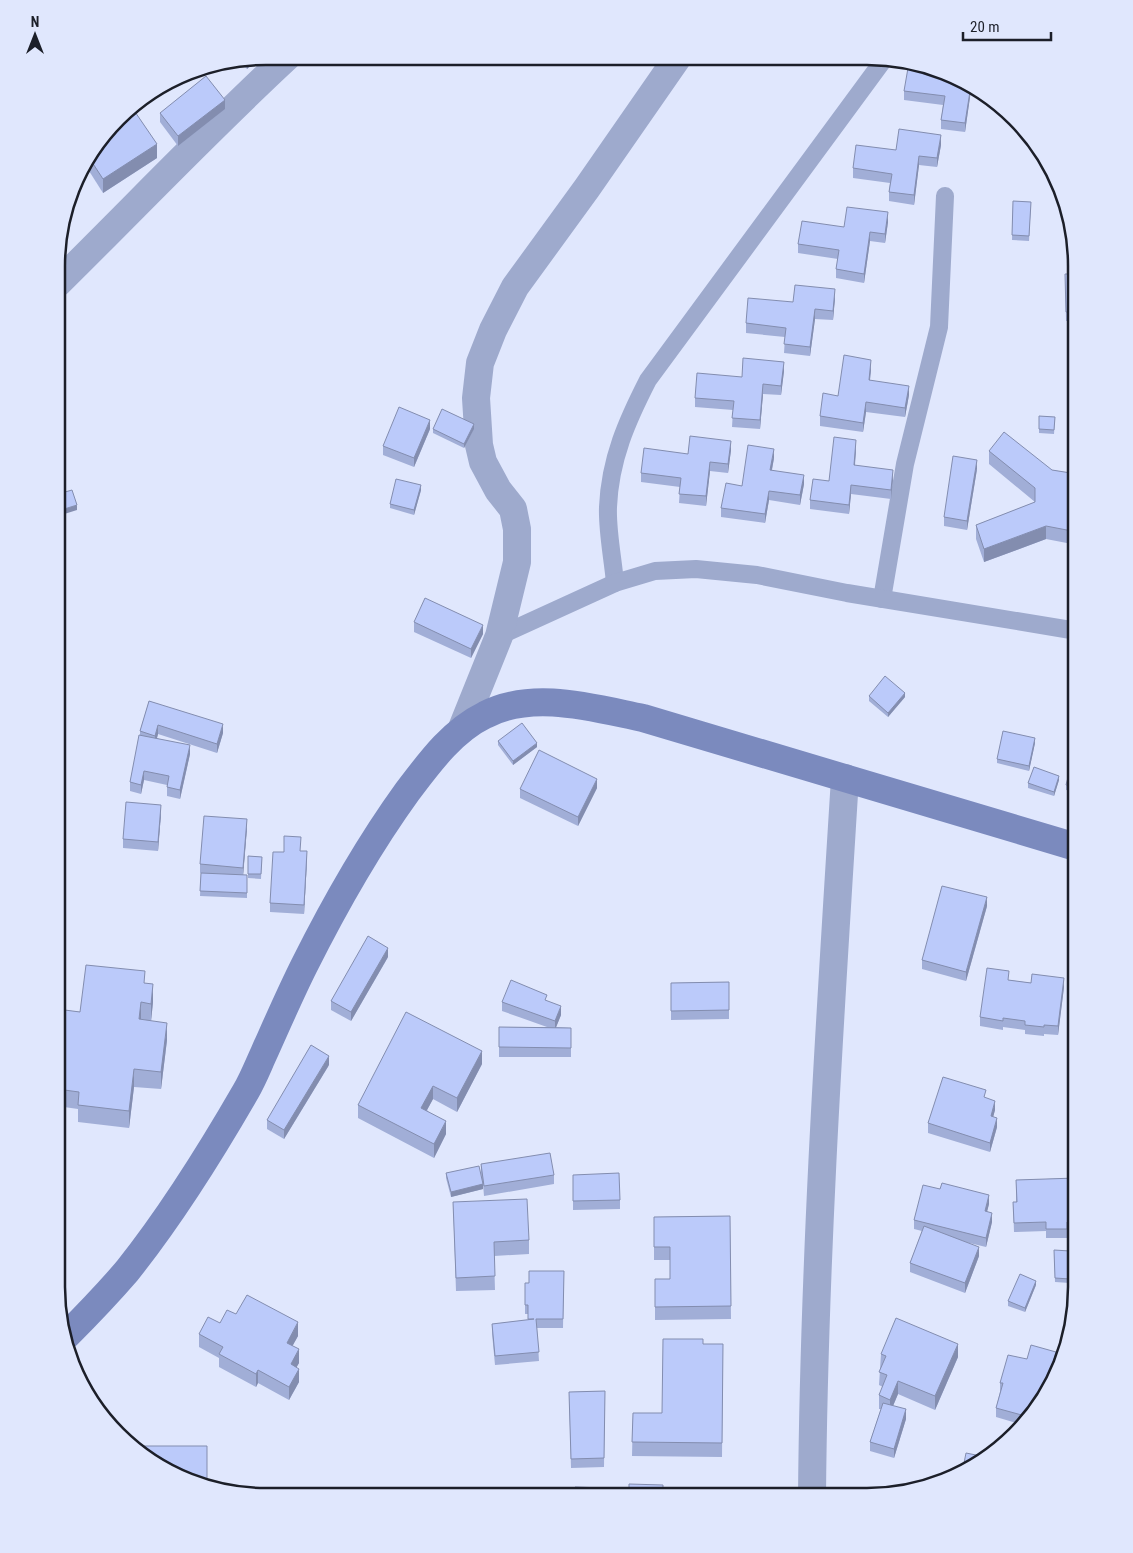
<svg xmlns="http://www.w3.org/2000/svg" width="1133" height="1553" font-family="'Roboto Condensed',sans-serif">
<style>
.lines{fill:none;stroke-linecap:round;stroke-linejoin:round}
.lane{stroke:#9eaacd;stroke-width:18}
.street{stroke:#9eaacd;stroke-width:28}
.secondary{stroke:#7b8abe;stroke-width:28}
.wall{fill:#a1aed7}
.shaded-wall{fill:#838daf}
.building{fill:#bbcafa;stroke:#838daf}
.rim{fill:none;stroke:#1c1f29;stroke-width:2.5}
</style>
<rect width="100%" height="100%" fill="#e0e7fd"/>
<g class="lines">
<g class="lane">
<path d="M615,583C613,559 607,531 608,507C610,459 627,421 648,380L885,58"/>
<path d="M882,599L905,464L939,327L945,196"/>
<path d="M499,636L615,583L655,571L696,569L757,575L847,593L1077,631"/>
</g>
<g class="street">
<path d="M58,283C135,207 209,129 288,56"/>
<path d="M462,728L499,636L517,562V529L513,509L498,490L483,462L479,445L476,398L480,363L493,330L515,287L587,188L678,57"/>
<path d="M812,1497C814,1257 830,1018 845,778"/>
</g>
<path class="secondary" d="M67,1335C88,1314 108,1293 127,1271C170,1217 212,1150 246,1091C253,1079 258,1066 264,1053C277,1024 290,994 304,966C334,906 368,846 407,792C429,763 452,731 485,715C533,690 593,708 643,718L1076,847"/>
</g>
<g class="wall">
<path d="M259,57L247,69L239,61Z"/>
<path d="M949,73L980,91L971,90L965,132L941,129V120L943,105L904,100V91Z"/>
<path d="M128,108L157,158L103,193L84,163V161Z"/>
<path d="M225,109L178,146L160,122V113Z"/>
<path d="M941,145L937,167L919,165L914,205L889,201V192L890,183L853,178V168L896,150Z"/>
<path d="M1013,201L1031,202L1029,241L1012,240Z"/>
<path d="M888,222L885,243L870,241L864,283L836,278V269L838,259L798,253V244L844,227Z"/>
<path d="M1065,274H1077V321H1066Z"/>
<path d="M835,298L833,320L815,319L810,356L784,353L785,337L746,333V323L793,302Z"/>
<path d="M871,369L870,380L909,395L905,417L866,412L863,432L820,426V416L838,396Z"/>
<path d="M784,371L781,395L763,394L760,429L732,427L733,410L695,407V398L742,377Z"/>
<path d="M1039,416L1055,417L1054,434L1039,433Z"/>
<path d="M430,429L414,467L383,455V446Z"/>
<path d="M433,429H474L464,448L433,433Z"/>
<path d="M856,449L855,466L893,479L891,499L851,494L849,514L810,509V500L829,481Z"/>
<path d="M731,450L728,473L710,471L706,506L679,503L680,487L641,482V473L688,454Z"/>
<path d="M989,451L1052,470L1077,474V548L1072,544L1046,539L984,562L976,539V525L1035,502L989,464Z"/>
<path d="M774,458L772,470L804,484L800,505L769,500L765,523L721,517V508L742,486Z"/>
<path d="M977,469L967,530L944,526V517Z"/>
<path d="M421,490L414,515L390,508V504Z"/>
<path d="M414,622L483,634L471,658L414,632Z"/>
<path d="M869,696L905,697L888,717L869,701Z"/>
<path d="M149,701L223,733L217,753L158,734L157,738L190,754L180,799L167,796V785L144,780L141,794L130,791V782L140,735V731Z"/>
<path d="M498,741L537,747L513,765L498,745Z"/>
<path d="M1035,743L1029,771L997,763V759Z"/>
<path d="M1077,767V792L1066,790V785Z"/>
<path d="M1059,780L1054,796L1028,788V783Z"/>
<path d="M597,788L578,826L520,798V789Z"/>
<path d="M161,814L158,851L123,848V839Z"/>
<path d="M247,828L243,875H247V898L200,896L201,873H200V864Z"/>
<path d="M301,851L307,860L304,914L270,912V903L284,852Z"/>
<path d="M248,856L262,857L261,879L248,878Z"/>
<path d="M987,906L966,981L922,969V960Z"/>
<path d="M388,957L351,1021L331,1010V1001Z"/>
<path d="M1009,980L1064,987L1058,1035L1044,1034V1036L1025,1034V1030L1003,1027V1030L980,1026V1017Z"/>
<path d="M729,982V1019L671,1020V983Z"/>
<path d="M145,983L153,1002L151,1021L167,1040L161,1089L134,1087L129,1128L78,1122V1109L57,1106V1009L80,1012Z"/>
<path d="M547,1001L561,1015L556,1027L571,1028V1057H499V1027H547L502,1011V1002Z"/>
<path d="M482,1064L457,1112L433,1099L427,1110L446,1134L434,1158L358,1118V1105Z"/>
<path d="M329,1065L284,1139L267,1129V1120Z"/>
<path d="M986,1098L995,1110L993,1117L997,1127L990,1152L928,1133V1123Z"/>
<path d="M481,1164L554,1175V1184L484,1196L483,1184V1189L451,1197L446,1178V1173L482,1184L481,1173Z"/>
<path d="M573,1175L620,1200V1209L573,1210Z"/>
<path d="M1076,1178V1231H1067V1238H1046V1231L1014,1232L1013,1202H1016V1180Z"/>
<path d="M453,1202L529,1240V1254L494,1256L495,1290L456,1291Z"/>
<path d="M989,1204L987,1211L992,1222L986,1247L965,1242L979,1256L965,1293L910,1272V1263L922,1231L914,1229V1220Z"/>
<path d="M730,1216L731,1319L655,1320V1279H670V1260H654V1217Z"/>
<path d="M1054,1250L1076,1256V1286L1070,1283L1055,1282Z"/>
<path d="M564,1271L563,1328H537L539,1361L495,1365L492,1333V1324L528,1320V1314H525V1283H529Z"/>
<path d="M1036,1285L1025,1312L1008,1306V1301Z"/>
<path d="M236,1314L298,1336L292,1346L299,1363L296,1367L299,1382L289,1400L258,1383L256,1387L219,1367V1358L199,1347V1334Z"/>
<path d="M703,1344H723L722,1457L632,1456L633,1413H662Z"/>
<path d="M881,1354L958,1357L935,1410L898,1394L893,1406L906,1419L894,1458L870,1451V1442L881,1409H879V1395L883,1387L879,1385Z"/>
<path d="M1027,1359L1056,1361L1041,1404L1023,1425L996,1417V1408L1000,1392V1383Z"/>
<path d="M605,1391L604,1467L571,1468L569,1392Z"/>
</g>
<g class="shaded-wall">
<path d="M259,57L247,69V59Z"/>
<path d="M971,85V90L965,132V123Z"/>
<path d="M225,100V109L178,146V136Z"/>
<path d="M941,135V145L937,167V158Z"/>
<path d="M157,144V158L103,193V179Z"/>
<path d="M919,156V165L914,205V195Z"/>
<path d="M888,212V222L885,243V234Z"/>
<path d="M870,232V241L864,283V274Z"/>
<path d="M835,289V298L833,320V311Z"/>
<path d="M815,309V319L810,356V347Z"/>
<path d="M871,360V369L869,389V380Z"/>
<path d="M784,362V371L781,395V386Z"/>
<path d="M763,384V394L760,429V420Z"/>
<path d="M909,386V395L905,417V408Z"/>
<path d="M866,402V412L863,432V423Z"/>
<path d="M430,420V429L414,467V458Z"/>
<path d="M474,424V429L464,448V444Z"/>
<path d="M856,440V449L854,475V465Z"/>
<path d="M731,441V450L728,473V464Z"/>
<path d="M774,449V458L770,479V470Z"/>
<path d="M977,460V469L967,530V521Z"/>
<path d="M710,462V471L706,506V496Z"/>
<path d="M893,470V479L891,499V490Z"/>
<path d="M804,475V484L800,505V495Z"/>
<path d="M421,485V490L414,515V510Z"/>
<path d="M851,485V494L849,514V505Z"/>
<path d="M769,491V500L765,523V514Z"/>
<path d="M77,505V510L58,516V511Z"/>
<path d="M1046,526V539L984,562V549Z"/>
<path d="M483,625V634L471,658V649Z"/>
<path d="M905,693V697L888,717V713Z"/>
<path d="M223,724V733L217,753V744Z"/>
<path d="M158,725V734L155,745V736Z"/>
<path d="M1035,738V743L1029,771V766Z"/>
<path d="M537,743V747L513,765V761Z"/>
<path d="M190,745V754L180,799V790Z"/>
<path d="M144,771V780L141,794V785Z"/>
<path d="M1059,776V780L1054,796V792Z"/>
<path d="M597,779V788L578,826V817Z"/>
<path d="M161,805V814L158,851V842Z"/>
<path d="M247,819V828L243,877V868Z"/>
<path d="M307,851V860L304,914V905Z"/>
<path d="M987,897V906L966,981V972Z"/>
<path d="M388,948V957L351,1021V1012Z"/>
<path d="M1064,978V987L1058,1035V1026Z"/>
<path d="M153,984V1002L151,1021V1004Z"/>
<path d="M141,1002V1020L139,1019Z"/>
<path d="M561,1006V1015L555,1030V1021Z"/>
<path d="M167,1023V1040L161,1089V1072Z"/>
<path d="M482,1051V1064L457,1112V1098Z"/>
<path d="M329,1056V1065L284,1139V1130Z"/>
<path d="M134,1069V1087L129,1128V1111Z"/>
<path d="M433,1086V1099L421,1121V1108Z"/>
<path d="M995,1101V1110L991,1125V1116Z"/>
<path d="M997,1118V1127L990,1152V1143Z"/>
<path d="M446,1121V1134L434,1158V1144Z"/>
<path d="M483,1184V1189L451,1197V1192Z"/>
<path d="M989,1195V1204L985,1220V1211Z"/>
<path d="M992,1213V1222L986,1247V1238Z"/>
<path d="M979,1247V1256L965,1293V1283Z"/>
<path d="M1036,1281V1285L1025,1312V1308Z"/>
<path d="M298,1322V1336L287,1356V1343Z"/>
<path d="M958,1344V1357L935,1410V1396Z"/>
<path d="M299,1349V1363L291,1377V1364Z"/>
<path d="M1056,1352V1361L1050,1383V1374Z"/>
<path d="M299,1369V1382L289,1400V1387Z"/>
<path d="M258,1370V1383L256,1387V1374Z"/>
<path d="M898,1381V1394L890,1413V1400Z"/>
<path d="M906,1409V1419L894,1458V1449Z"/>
</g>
<g class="building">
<path d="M908,68L949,73L971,85L965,123L941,120L945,96L904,91Z"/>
<path d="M206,76L225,100L178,136L160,113Z"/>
<path d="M131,106L157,144L103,179L88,156L128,108Z"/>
<path d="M899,129L941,135L937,158L919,156L914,195L889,192L892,174L853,168L856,145L896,150Z"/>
<path d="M1013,201L1031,202L1029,236L1012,235Z"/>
<path d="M847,207L888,212L885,234L870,232L864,274L836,269L839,250L798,244L802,221L844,227Z"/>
<path d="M1065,274H1077V312H1066Z"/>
<path d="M795,285L835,289L833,311L815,309L810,347L784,344L786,328L746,323L748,298L793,302Z"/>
<path d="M844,355L871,360L869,380L909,386L905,408L866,402L863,423L820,416L823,393L838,396Z"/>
<path d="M743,358L784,362L781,386L763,384L760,420L732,418L734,401L695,398L697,373L742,377Z"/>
<path d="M399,407L430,420L414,458L383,446Z"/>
<path d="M442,409L474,424L464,444L433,429Z"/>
<path d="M1039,416L1055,417L1054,430L1039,429Z"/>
<path d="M1004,432L1052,470L1077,474V534L1072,531L1046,526L984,549L976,525L1035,502V488L989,451Z"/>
<path d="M690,436L731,441L728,464L710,462L706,496L679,494L681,478L641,473L644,448L688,454Z"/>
<path d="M834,437L856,440L854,465L893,470L891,490L851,485L849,505L810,500L813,479L829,481Z"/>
<path d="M748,445L774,449L770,470L804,475L800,495L769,491L765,514L721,508L726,483L742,486Z"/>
<path d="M953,456L977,460L967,521L944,517Z"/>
<path d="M396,479L421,485L414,510L390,504Z"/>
<path d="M72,490L77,505L58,511V494Z"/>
<path d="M425,598L483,625L471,649L414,622Z"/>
<path d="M885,676L905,693L888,713L869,696Z"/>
<path d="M149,701L223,724L217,744L158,725L155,736L140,731Z"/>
<path d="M522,723L537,743L513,761L498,741Z"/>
<path d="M1003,731L1035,738L1029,766L997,759Z"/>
<path d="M139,735L190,745L180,790L167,787L169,776L144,771L141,785L130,782Z"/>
<path d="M539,750L597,779L578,817L520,789Z"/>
<path d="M1071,766L1077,767V787L1066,785Z"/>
<path d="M1034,767L1059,776L1054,792L1028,783Z"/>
<path d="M126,802L161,805L158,842L123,839Z"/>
<path d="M204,816L247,819L243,868L200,864Z"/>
<path d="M284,836L301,837L300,851H307L304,905L270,903L273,852H284Z"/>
<path d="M248,856L262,857L261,874H248Z"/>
<path d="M201,873L247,875V893L200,891Z"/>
<path d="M942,886L987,897L966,972L922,960Z"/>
<path d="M368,936L388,948L351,1012L331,1001Z"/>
<path d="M86,965L145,971L144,983L153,984L151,1004L141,1002L139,1019L167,1023L161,1072L134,1069L129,1111L78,1105L79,1092L57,1089V1009L80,1012Z"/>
<path d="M987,968L1009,971L1008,980L1031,983L1032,974L1064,978L1058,1026L1044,1025V1027L1025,1025V1021L1003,1018V1021L980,1017Z"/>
<path d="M511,980L547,995L545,1000L561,1006L555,1021L502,1002Z"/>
<path d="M729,982V1010L671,1011V983Z"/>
<path d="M406,1012L482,1051L457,1098L433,1086L421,1108L446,1121L434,1144L358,1105Z"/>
<path d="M499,1027L571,1028V1048L499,1047Z"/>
<path d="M311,1045L329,1056L284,1130L267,1120Z"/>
<path d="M943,1077L986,1090L984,1097L995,1101L991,1116L997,1118L990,1143L928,1123Z"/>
<path d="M550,1153L554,1175L484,1186L481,1164Z"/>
<path d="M479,1166L483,1184L451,1192L446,1173Z"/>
<path d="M619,1173L620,1200L573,1201V1175Z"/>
<path d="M1076,1178V1222H1067V1229H1046V1222L1014,1223L1013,1202H1017L1016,1180Z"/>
<path d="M942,1183L989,1195L985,1211L992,1213L986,1238L914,1220L923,1185L940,1189Z"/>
<path d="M527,1199L529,1240L494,1242L495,1276L456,1278L453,1202Z"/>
<path d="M730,1216L731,1306L655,1307V1279H670V1247H654V1217Z"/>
<path d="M924,1226L979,1247L965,1283L910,1263Z"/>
<path d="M1054,1250L1070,1251L1076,1256V1281L1070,1279L1055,1278Z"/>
<path d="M529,1271H564L563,1319H536L539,1352L495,1356L492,1324L534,1319H528V1305H525V1283H529Z"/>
<path d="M1020,1274L1036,1281L1025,1308L1008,1301Z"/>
<path d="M247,1295L298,1322L287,1343L299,1349L291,1364L299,1369L289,1387L258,1370L256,1374L219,1354L223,1347L199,1334L208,1317L220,1323L227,1310L236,1314Z"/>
<path d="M896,1318L958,1344L935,1396L898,1381L890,1400L879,1395L887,1375L879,1372L886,1356L881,1354Z"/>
<path d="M663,1339H703V1344H723L722,1443L632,1442L633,1413H662Z"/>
<path d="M1031,1345L1056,1352L1050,1374L1055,1375L1041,1404L1034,1412L1031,1411L1029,1417L996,1408L1003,1383H1000L1008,1355L1027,1359Z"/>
<path d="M605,1391L604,1458L571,1459L569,1392Z"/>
<path d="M883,1403L906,1409L894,1449L870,1442Z"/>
<path d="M132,1446H207V1487L186,1481L138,1454Z"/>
<path d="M966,1453L986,1457L962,1473Z"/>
<path d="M629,1484L663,1485V1496H629Z"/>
<path d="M575,1487L603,1488L602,1496H575Z"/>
<rect x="671" y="1491" width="37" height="5"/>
</g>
<path d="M0 0H1133V1553H0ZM266 65H867A201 201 0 0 1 1068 266V1287A201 201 0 0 1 867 1488H266A201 201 0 0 1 65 1287V266A201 201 0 0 1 266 65Z" fill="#e0e7fd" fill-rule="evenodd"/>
<path class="rim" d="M266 65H867A201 201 0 0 1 1068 266V1287A201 201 0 0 1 867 1488H266A201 201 0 0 1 65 1287V266A201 201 0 0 1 266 65Z"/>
<g transform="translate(35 35)" stroke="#e0e7fd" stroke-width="4" paint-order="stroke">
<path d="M0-4L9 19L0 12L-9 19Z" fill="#1c1f29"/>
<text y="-8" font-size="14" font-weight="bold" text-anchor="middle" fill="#1c1f29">N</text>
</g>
<path d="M963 32v8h88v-8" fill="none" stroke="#1c1f29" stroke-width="2.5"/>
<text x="970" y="32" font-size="15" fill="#1c1f29" stroke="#e0e7fd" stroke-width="4" paint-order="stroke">20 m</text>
</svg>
